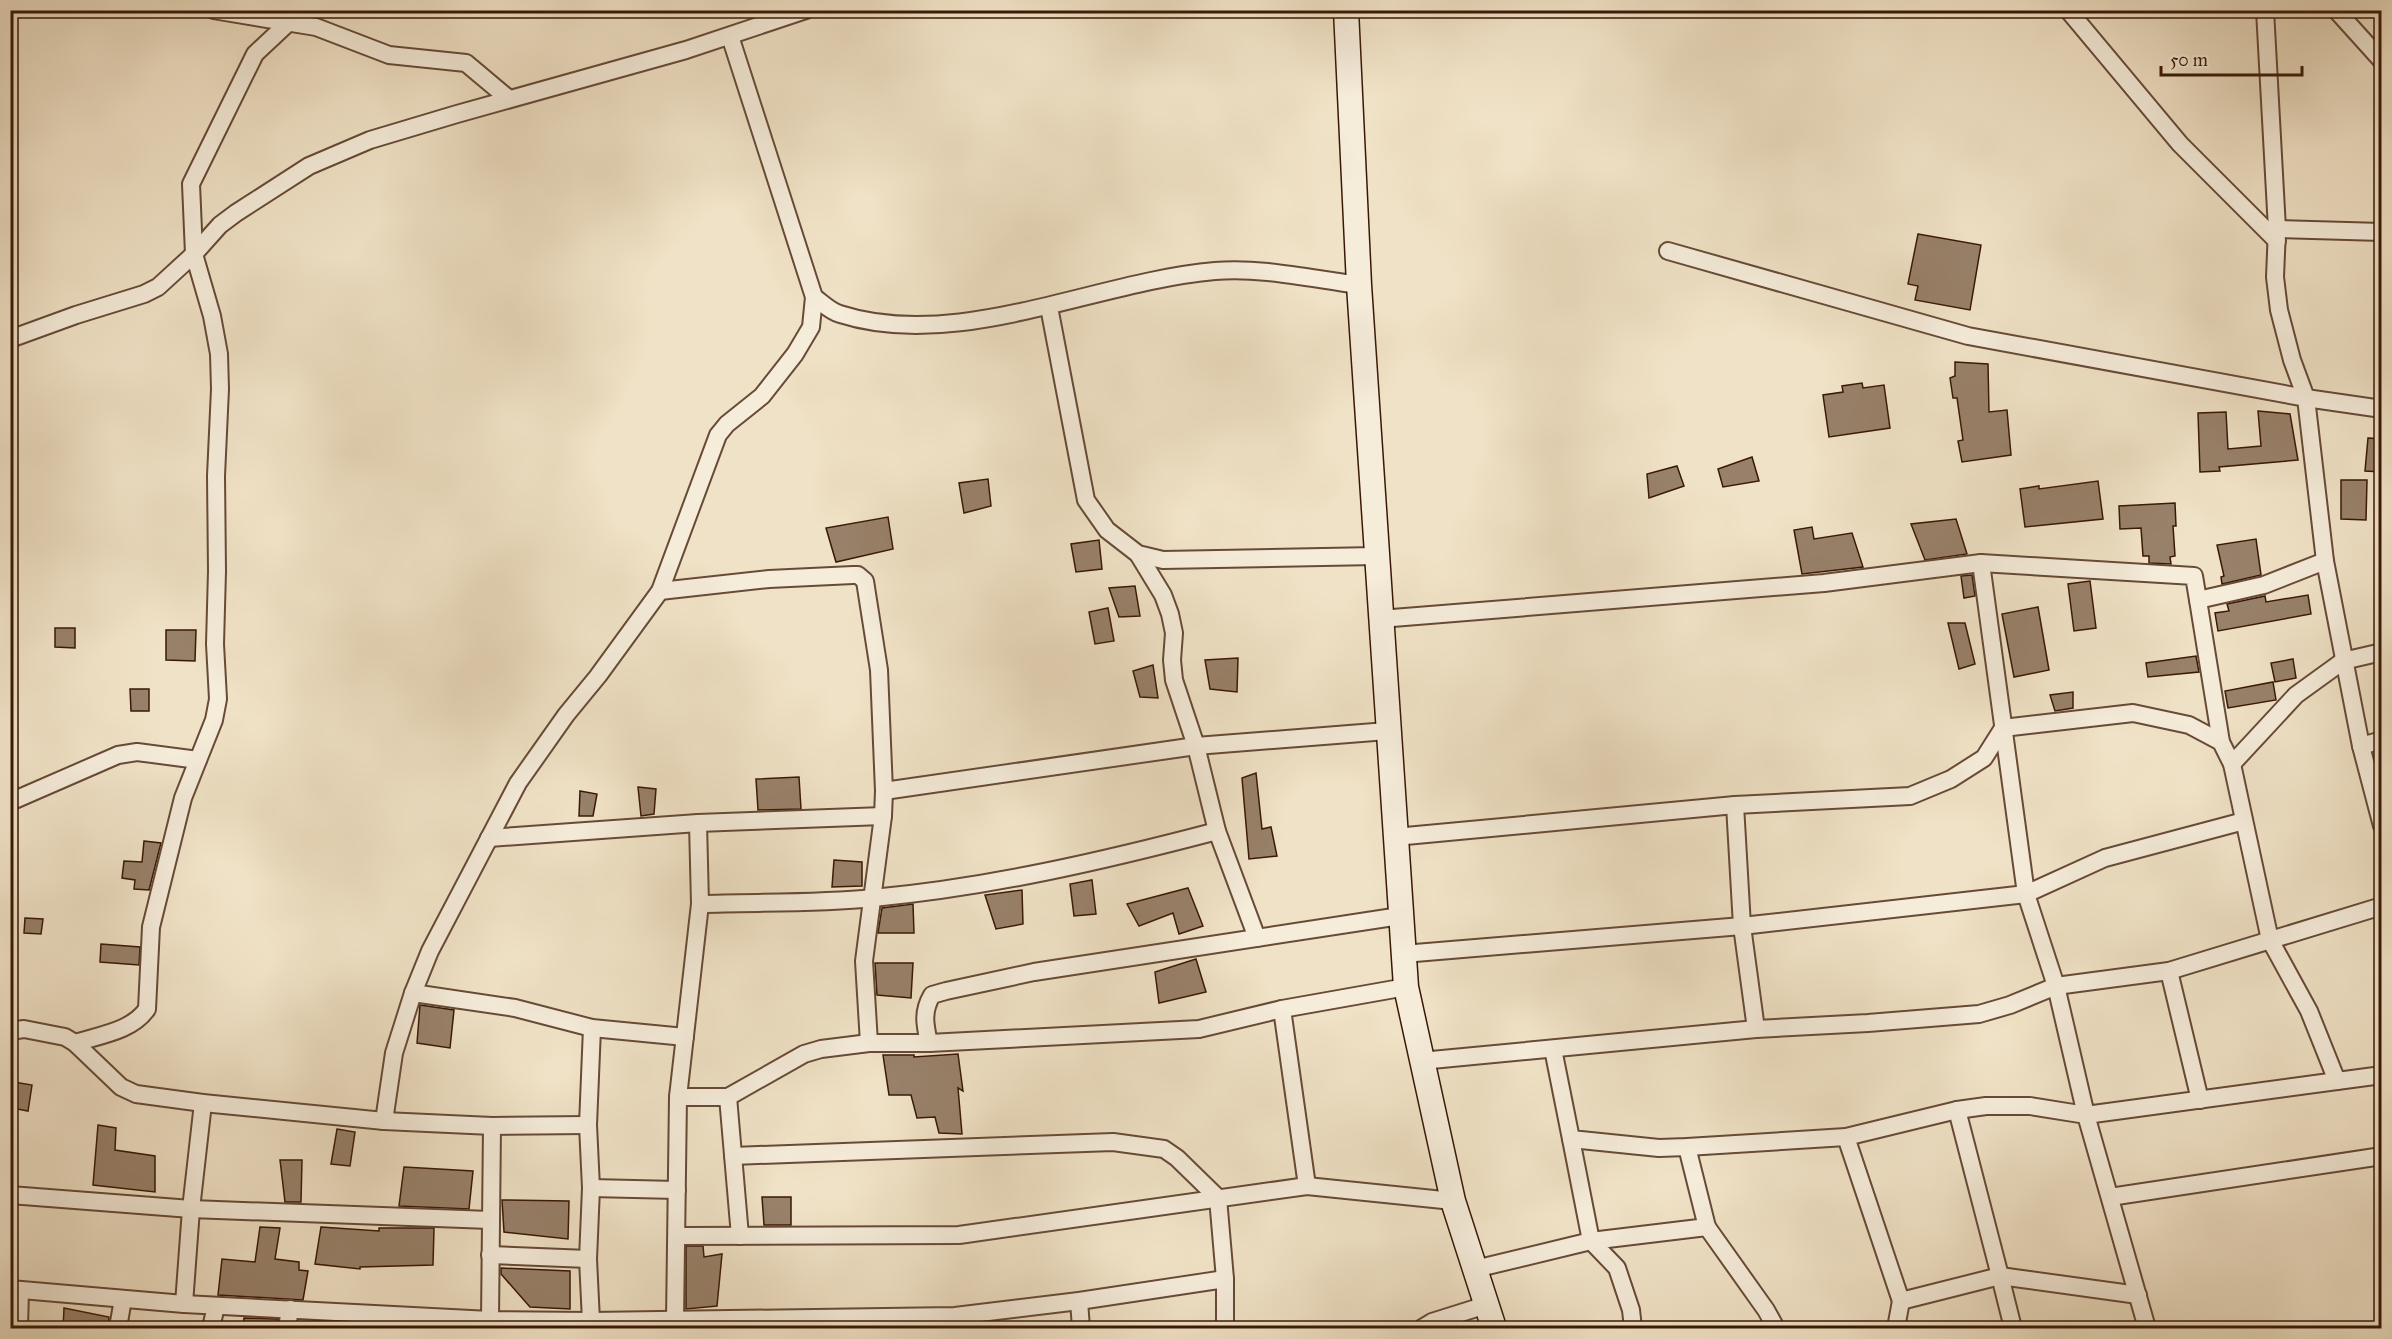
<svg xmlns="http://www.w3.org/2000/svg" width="2392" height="1339" font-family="'IM FELL Great Primer',serif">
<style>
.building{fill:#98816a;stroke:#391807;stroke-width:1.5}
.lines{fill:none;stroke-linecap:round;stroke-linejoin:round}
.street-casing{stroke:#674a37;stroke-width:20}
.secondary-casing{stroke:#391807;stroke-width:27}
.street{stroke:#f5ecda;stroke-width:16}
.secondary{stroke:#f5ecda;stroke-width:24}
</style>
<rect width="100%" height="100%" fill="#f0e2c6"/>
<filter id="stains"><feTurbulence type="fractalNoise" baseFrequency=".00333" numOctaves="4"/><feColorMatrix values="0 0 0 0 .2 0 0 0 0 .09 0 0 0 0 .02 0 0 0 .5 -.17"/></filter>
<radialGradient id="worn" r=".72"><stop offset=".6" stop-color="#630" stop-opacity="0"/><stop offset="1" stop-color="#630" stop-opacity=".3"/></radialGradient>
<g class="building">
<path d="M1918,234L1981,245L1970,310L1915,300L1918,286L1908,284Z"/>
<path d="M1955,362L1988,364L1989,412L2007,410L2011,455L1962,462L1958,441L1963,440L1957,398H1953L1950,378L1955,376Z"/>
<path d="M1862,383L1863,388L1884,385L1890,428L1829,437L1823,395L1843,392L1842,386Z"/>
<path d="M2258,411L2290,414L2298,460L2219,467L2220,471L2200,472L2198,413L2226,412L2228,449L2261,446Z"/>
<path d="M2368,438L2382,439V472L2365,471Z"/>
<path d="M1752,457L1759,481L1723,487L1718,469Z"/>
<path d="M1677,466L1684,486L1649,498L1647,474Z"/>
<path d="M988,479L991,506L964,513L959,483Z"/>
<path d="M2341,480H2367L2366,520L2341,519Z"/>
<path d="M2098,481L2103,519L2025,527L2020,489L2039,486V489Z"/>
<path d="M2175,503L2176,526H2173L2175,556L2170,557L2171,564L2149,563V556H2143L2141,528L2120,529L2119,506Z"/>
<path d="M888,517L893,549L836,562L826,528Z"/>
<path d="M1956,519L1967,554L1925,560L1911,524Z"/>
<path d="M1812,527L1814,539L1852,533L1863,567L1802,574L1794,530Z"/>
<path d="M2256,539L2261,575L2222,584L2221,577L2224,576L2217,545Z"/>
<path d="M1099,540L1102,569L1076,572L1071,544Z"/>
<path d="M1972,575L1975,596L1964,598L1961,576Z"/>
<path d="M2090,581L2096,628L2074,631L2068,584Z"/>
<path d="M1135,586L1140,616L1119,617L1109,588Z"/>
<path d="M2308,595L2311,614L2218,631L2215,613L2229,611L2227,604L2265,596L2266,602Z"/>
<path d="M2038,607L2049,670L2014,677L2002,614Z"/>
<path d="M1108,608L1114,641L1095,644L1089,612Z"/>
<path d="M1948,623H1965L1975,664L1959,669Z"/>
<path d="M55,628H75V648L55,647Z"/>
<path d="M166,630H196L195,661L166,660Z"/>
<path d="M2196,656L2199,672L2148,677L2146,663Z"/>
<path d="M1238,658L1237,692L1210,689L1205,660Z"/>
<path d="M2293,659L2296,678L2275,682L2271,663Z"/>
<path d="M1153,665L1158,698L1140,697L1133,671Z"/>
<path d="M2273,682L2276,700L2228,708L2225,691Z"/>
<path d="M130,689H149V711H131Z"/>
<path d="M2073,692V708L2055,711L2050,695Z"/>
<path d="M1256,773L1262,829L1271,827L1277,856L1249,859L1242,778Z"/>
<path d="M799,777L801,809L758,810L756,779Z"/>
<path d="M638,787L656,789L654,814L641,816Z"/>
<path d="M580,791L597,794L593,816H579Z"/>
<path d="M144,841L161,843L149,890L134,889L135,880L122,878L124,861L142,862Z"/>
<path d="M834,860L862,862V886L832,887Z"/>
<path d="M1092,880L1096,914L1074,916L1070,884Z"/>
<path d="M1188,888L1203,926L1179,934L1173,913L1139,926L1127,904Z"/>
<path d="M1022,890L1023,924L996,929L985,895Z"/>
<path d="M913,904L914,933H878L882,908Z"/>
<path d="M25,918L43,919L41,934L24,933Z"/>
<path d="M101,944L140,947L139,965L100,962Z"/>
<path d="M1196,959L1206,992L1159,1003L1155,972Z"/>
<path d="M875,963H913L911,998L877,995Z"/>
<path d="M420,1005L454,1010L450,1048L417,1043Z"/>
<path d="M958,1054L963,1091L958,1088L962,1134L939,1133L935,1117L917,1118L911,1095H889L883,1055H914V1057Z"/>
<path d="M14,1082L32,1085L28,1111L12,1108Z"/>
<path d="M98,1125L116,1128L115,1150L155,1156V1192L93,1185Z"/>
<path d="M337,1129L355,1132L350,1166L331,1164Z"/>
<path d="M280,1160H302L301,1202H285Z"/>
<path d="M404,1167L473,1171L469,1209L399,1206Z"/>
<path d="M762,1197H791V1225H764Z"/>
<path d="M502,1200L569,1201L568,1239L504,1232Z"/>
<path d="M260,1227L280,1228L275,1259L299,1262V1270L308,1271L303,1300L218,1295L222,1259L255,1262Z"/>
<path d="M321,1227L379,1231V1228H434L433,1265L360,1267V1269L315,1264Z"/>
<path d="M686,1246H703L704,1257L722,1254L717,1306L686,1309Z"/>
<path d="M501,1268L570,1271V1309L530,1307L501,1274Z"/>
<path d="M64,1308L109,1317L108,1329H63Z"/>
<path d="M244,1318L278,1319L277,1329H243Z"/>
</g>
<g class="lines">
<g class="street-casing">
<g id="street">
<path d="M213,10L316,27L389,55L466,63L509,99"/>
<path d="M2068,10L2180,144L2277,241"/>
<path d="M2265,10L2277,229L2275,277L2279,310L2292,360L2306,398L2382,409"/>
<path d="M2336,10L2382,61"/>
<path d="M730,36L814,297C821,302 831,312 840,314C957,352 1097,281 1215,271C1262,267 1312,279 1359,285"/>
<path d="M2277,229L2382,232"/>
<path d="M1668,251L1968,336L2306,398L2325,561L2361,746L2382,826"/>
<path d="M1049,307L1086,500L1107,530L1138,554L1163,560L1376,556"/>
<path d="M10,339L76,315L144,294L158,287L194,254L220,225L236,213L309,166L370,140L457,114L686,50L806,10"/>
<path d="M1138,554L1163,595L1170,614L1174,633L1172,660L1174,680L1196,746L1217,831L1257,938"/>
<path d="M1981,563L2026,894L2056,986L2086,1115L2337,1081"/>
<path d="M660,591L769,579L853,575H858L865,581L879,670L884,791L883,816L864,961L869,1043"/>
<path d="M2198,600L2221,742"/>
<path d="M1380,619L1824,583L1981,563L2194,576L2198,600L2264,585L2325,561"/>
<path d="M2003,728L2133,713L2189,725L2221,742L2232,764L2270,940L2309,1011L2337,1081L2382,1075"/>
<path d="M2361,746L2382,740"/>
<path d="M2232,764L2296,695L2343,661L2382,652"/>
<path d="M884,791L1196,746L1387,731"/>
<path d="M10,802L118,755L137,752L198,760"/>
<path d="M1735,805L1742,926L1756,1029"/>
<path d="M1395,837L1735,805L1910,796L1951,779L1984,758L2003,728"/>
<path d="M489,838L698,823L883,816"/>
<path d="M700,904C757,902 816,904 873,898C990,887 1103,861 1217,831"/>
<path d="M1403,954L1742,926L2026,894L2105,858L2244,821"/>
<path d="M2169,971L2200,1100"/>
<path d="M413,993L515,1008L592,1028L685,1037"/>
<path d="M1282,1009L1307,1186"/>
<path d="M10,1031L24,1029L65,1037L75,1043L121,1087L136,1094L203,1103L384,1121L492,1126L588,1125"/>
<path d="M75,1043C100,1035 132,1031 147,1009L151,927L183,798L214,720L218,699L215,644L217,571L216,476L220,389L219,354L212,316L194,254L191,184L255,54L302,10"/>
<path d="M929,1043C925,1025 922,1012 932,995L946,991L1034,972L1400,916"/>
<path d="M1553,1049L1571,1139L1659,1148L1687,1147L1846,1137L1957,1110L1986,1106H2030L2086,1115L2147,1328"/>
<path d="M1421,1061L1756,1029L1868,1023L1979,1014L2010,1005L2056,986L2169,971L2382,906"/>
<path d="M678,1097H728L804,1054L821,1049L869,1043H929L1199,1029L1282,1009L1406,987"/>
<path d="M728,1097L740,1236"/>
<path d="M1957,1110L2000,1276L2138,1295"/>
<path d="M384,1121L394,1053L413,993L430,951L518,783L566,715L598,676L660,591L718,435L727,424L762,396L795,354L811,327L814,297"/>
<path d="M1846,1137L1901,1301L2000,1276L2013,1328"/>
<path d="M733,1156L1113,1142L1164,1149L1177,1158L1218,1198L1225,1279V1328"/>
<path d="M591,1188L677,1190"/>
<path d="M10,1195L191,1209L490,1220"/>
<path d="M2110,1197L2382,1156"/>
<path d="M1707,1227L1766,1310L1776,1328"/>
<path d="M677,1236L959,1235L1307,1186L1453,1201"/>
<path d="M490,1255L588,1259"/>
<path d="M1475,1269L1591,1241L1571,1139"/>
<path d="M10,1289L184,1304L490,1320L591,1321L955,1316L1079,1301L1225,1279"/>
<path d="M1079,1301L1081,1328"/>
<path d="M184,1304L191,1209L203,1103"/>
<path d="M490,1320L492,1126"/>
<path d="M675,1320L678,1097L700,904L698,823"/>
<path d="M591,1321L588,1259L591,1188L588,1125L592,1028"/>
<path d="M19,1328L20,1290"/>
<path d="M118,1328L123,1299"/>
<path d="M211,1328L216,1306"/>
<path d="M287,1328L290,1309"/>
<path d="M1422,1328L1432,1322L1486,1305"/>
<path d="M1633,1328L1631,1310L1617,1268L1591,1241L1707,1227L1687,1147"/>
<path d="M1896,1328L1901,1301"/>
</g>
</g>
<g class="secondary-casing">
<path id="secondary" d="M1346,10L1359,285L1406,987L1453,1201L1494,1328"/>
</g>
<use href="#street" class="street"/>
<use href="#secondary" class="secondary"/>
</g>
<rect width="2392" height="1339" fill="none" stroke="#f0e2c6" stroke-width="36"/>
<rect x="12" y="12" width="2368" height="1315" fill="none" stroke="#391807" stroke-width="3"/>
<rect x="18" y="18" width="2356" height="1303" fill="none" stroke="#391807" stroke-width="1.5"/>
<path d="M2161 66v9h141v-9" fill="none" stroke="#391807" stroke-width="3"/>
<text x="2170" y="66" font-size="18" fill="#391807" stroke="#f5ecda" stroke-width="4.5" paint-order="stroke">50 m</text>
<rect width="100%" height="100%" filter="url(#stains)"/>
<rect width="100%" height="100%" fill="url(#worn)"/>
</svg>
